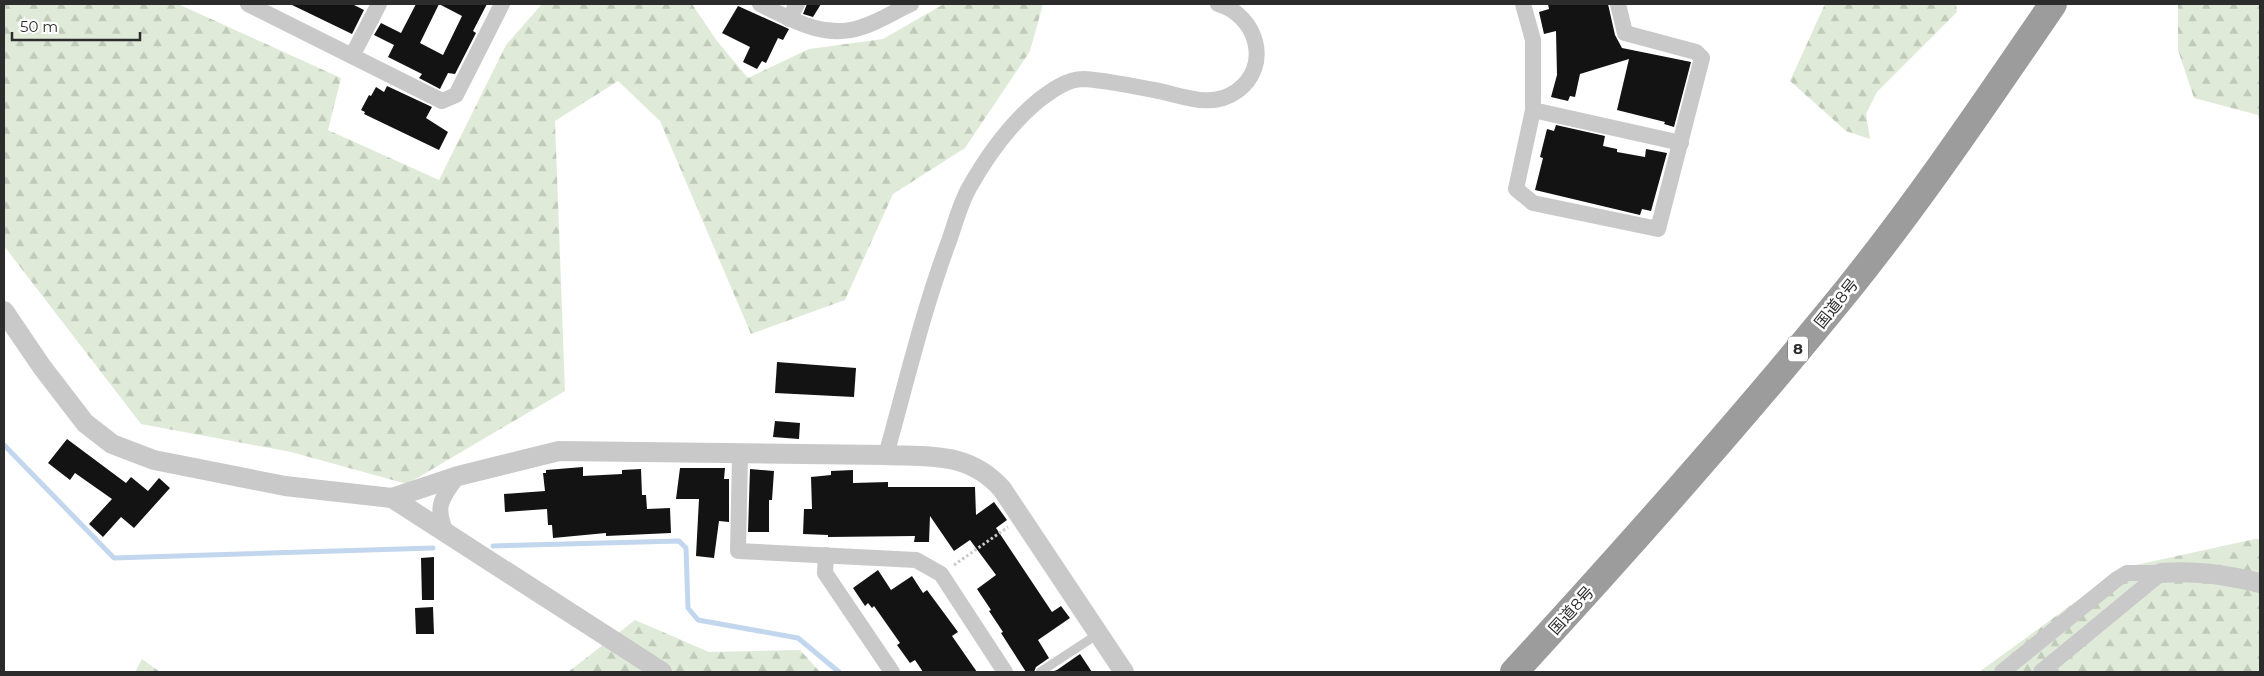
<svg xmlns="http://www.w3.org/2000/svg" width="2264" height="676" font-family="Montserrat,'Noto Sans JP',sans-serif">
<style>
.forest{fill:url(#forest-firs)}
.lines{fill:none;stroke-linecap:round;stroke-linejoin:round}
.stream{stroke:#c2d6ed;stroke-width:5}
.building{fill:#131313;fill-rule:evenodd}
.path{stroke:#c9c9c9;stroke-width:3;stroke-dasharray:2.5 2.5;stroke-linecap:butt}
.service{stroke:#c9c9c9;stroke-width:9}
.minor{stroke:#c9c9c9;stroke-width:16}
.tertiary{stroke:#c9c9c9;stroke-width:20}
.trunk{stroke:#9c9c9c;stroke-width:28}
.labels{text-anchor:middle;stroke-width:5;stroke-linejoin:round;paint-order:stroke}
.shield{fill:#fff;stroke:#6b6b6b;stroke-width:1}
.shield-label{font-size:15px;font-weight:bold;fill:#2c2c2c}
.street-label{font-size:16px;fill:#2c2c2c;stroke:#fff}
</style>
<defs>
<pattern id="forest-firs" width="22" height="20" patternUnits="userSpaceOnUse" patternTransform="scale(1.25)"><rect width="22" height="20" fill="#dfebd8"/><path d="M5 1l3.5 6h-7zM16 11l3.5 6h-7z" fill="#c0caba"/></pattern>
</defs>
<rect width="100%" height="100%" fill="#fff"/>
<g class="forest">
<path d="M4,4H178L341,78L328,130L439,180L506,45L542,4H692L717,41L748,78L809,49L883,39L944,4H1043L1030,51L965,148L893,194L845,300L751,334L660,121L618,81L555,121L565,391L407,484L291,452L141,424L4,246Z"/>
<path d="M1825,4H1956L1957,12L1877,92L1866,114L1870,139L1846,131L1790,81Z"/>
<path d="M2178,4H2260V124L2258,115L2194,98L2178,50Z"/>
<path d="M2255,539H2260V672H1979L2122,568Z"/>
<path d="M635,620L709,652L800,650L820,672H568Z"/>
<path d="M142,659L160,672H135Z"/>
</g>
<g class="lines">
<g class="stream">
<path d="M4,445L114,558L433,548"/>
<path d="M493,546L679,541L686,548L688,608L698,620L798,638L839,672"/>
</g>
</g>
<g class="building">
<path d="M290,4H352L364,10L352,34Z"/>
<path d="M416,4H487L473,31L476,33L455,74L448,73L440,89L419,78L422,74L388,57L394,45L374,35L381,23L401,33ZM439,4L462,16L443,55L420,43Z"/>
<path d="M807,4H821L813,17L803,14Z"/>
<path d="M1548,4H1608L1615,35L1622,48L1691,62L1674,127L1664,124L1665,122L1617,110L1629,59L1580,74L1575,97L1570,96L1568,101L1551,97L1557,75L1556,31L1544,34L1539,12L1549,9Z"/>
<path d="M738,6L789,29L783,40L778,38L766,63L762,61L757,69L743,62L750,47L722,33Z"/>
<path d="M387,86L432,107L426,118L448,132L439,150L364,114L365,112L361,110L369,95L371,96L376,87L384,92Z"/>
<path d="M1556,125L1605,136L1603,146L1617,149V152L1645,157L1646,149L1667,153L1651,211L1642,209L1640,215L1535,190L1543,158L1540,157L1547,129L1554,131Z"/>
<path d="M777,362L856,368L854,397L775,393Z"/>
<path d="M775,421L800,423L799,439L773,437Z"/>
<path d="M67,439L126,483L131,477L148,491L159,478L170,488L134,528L121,517L103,537L89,524L112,499L75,473L70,480L48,463Z"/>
<path d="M583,467V476L622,474V470L641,469L642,495H646L647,509L670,508L671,533L606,536V533L553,538L552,525H548L547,509L505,512L504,494L545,491L543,473H546V470Z"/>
<path d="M680,468H725L724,479H729V522L719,521L714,558L696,556L699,499H676Z"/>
<path d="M750,469L774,471L772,500H769V532H748Z"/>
<path d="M853,470V483L888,482V487H975L976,515L994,502L1007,520L996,528L1052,612L1061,606L1070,618L1038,640L1049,658L1036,667L1034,672H1026L1001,633L1003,632L989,611L991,610L977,589L996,575L970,540L954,551L930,516L929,542H914L915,536L828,537V535L803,534L804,509H812L811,477L831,475V471Z"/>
<path d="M434,557V600H422L421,558Z"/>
<path d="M878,570L891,590L912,576L923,593L927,590L958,632L952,636L977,672H923L915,660L910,663L897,645L900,643L874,606L872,608L868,603L865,606L853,588Z"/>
<path d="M433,607L434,634H416L415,608Z"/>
<path d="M1080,654L1092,672H1051L1057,670Z"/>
</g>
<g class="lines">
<path class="path" d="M954,565L1008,527"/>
<path class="service" d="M1040,672L1098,634"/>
<g class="minor">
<path d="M248,4L442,101L456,95L502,4"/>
<path d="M760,4C792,20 825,40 862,27C879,22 895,11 911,4"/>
<path d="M1523,4L1533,40V110L1516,189L1533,203L1658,229L1702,58L1696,52L1625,33L1618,4"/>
<path d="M789,19L797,4"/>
<path d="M352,56L379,4"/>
<path d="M1533,110L1681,143"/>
<path d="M740,455L738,551L916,560L941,574L1005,672"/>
<path d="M886,455C906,384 923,310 949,241C955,224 960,204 969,188C987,156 1011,123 1039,100C1051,91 1067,79 1083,79C1106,80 1131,86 1154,90C1182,95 1211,110 1237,91C1272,66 1257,15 1218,4"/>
<path d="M448,536C434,509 440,499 458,476"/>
<path d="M826,555L825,573L892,672"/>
<path d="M2002,672L2117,579L2127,573H2161"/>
<path d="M2041,672L2161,573"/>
</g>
<g class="tertiary">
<path d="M4,311L42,367L85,423L112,444L154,460L285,486L392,498L458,476L559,451L886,455C932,457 969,452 1002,489L1124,672"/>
<path d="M392,498L662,672"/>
<path d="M2161,573C2196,570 2226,575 2260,583"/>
</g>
<path class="trunk" d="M1514,672C1629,547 1742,420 1849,288C1922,197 1987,100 2053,4"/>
</g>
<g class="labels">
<rect class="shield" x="1788" y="336.5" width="20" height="25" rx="4"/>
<g class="shield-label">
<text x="1798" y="354">8</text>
</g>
<g class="street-label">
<text transform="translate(1836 303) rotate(-51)" y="6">国道8号</text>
<text transform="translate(1571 610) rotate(-48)" y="6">国道8号</text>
</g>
</g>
<rect width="2264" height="676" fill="none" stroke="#2c2c2c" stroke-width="10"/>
<path d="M12 32v8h128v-8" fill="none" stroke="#2c2c2c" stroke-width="2.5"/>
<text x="20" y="32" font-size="15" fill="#2c2c2c" stroke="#ffffff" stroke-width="4" paint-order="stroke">50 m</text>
</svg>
